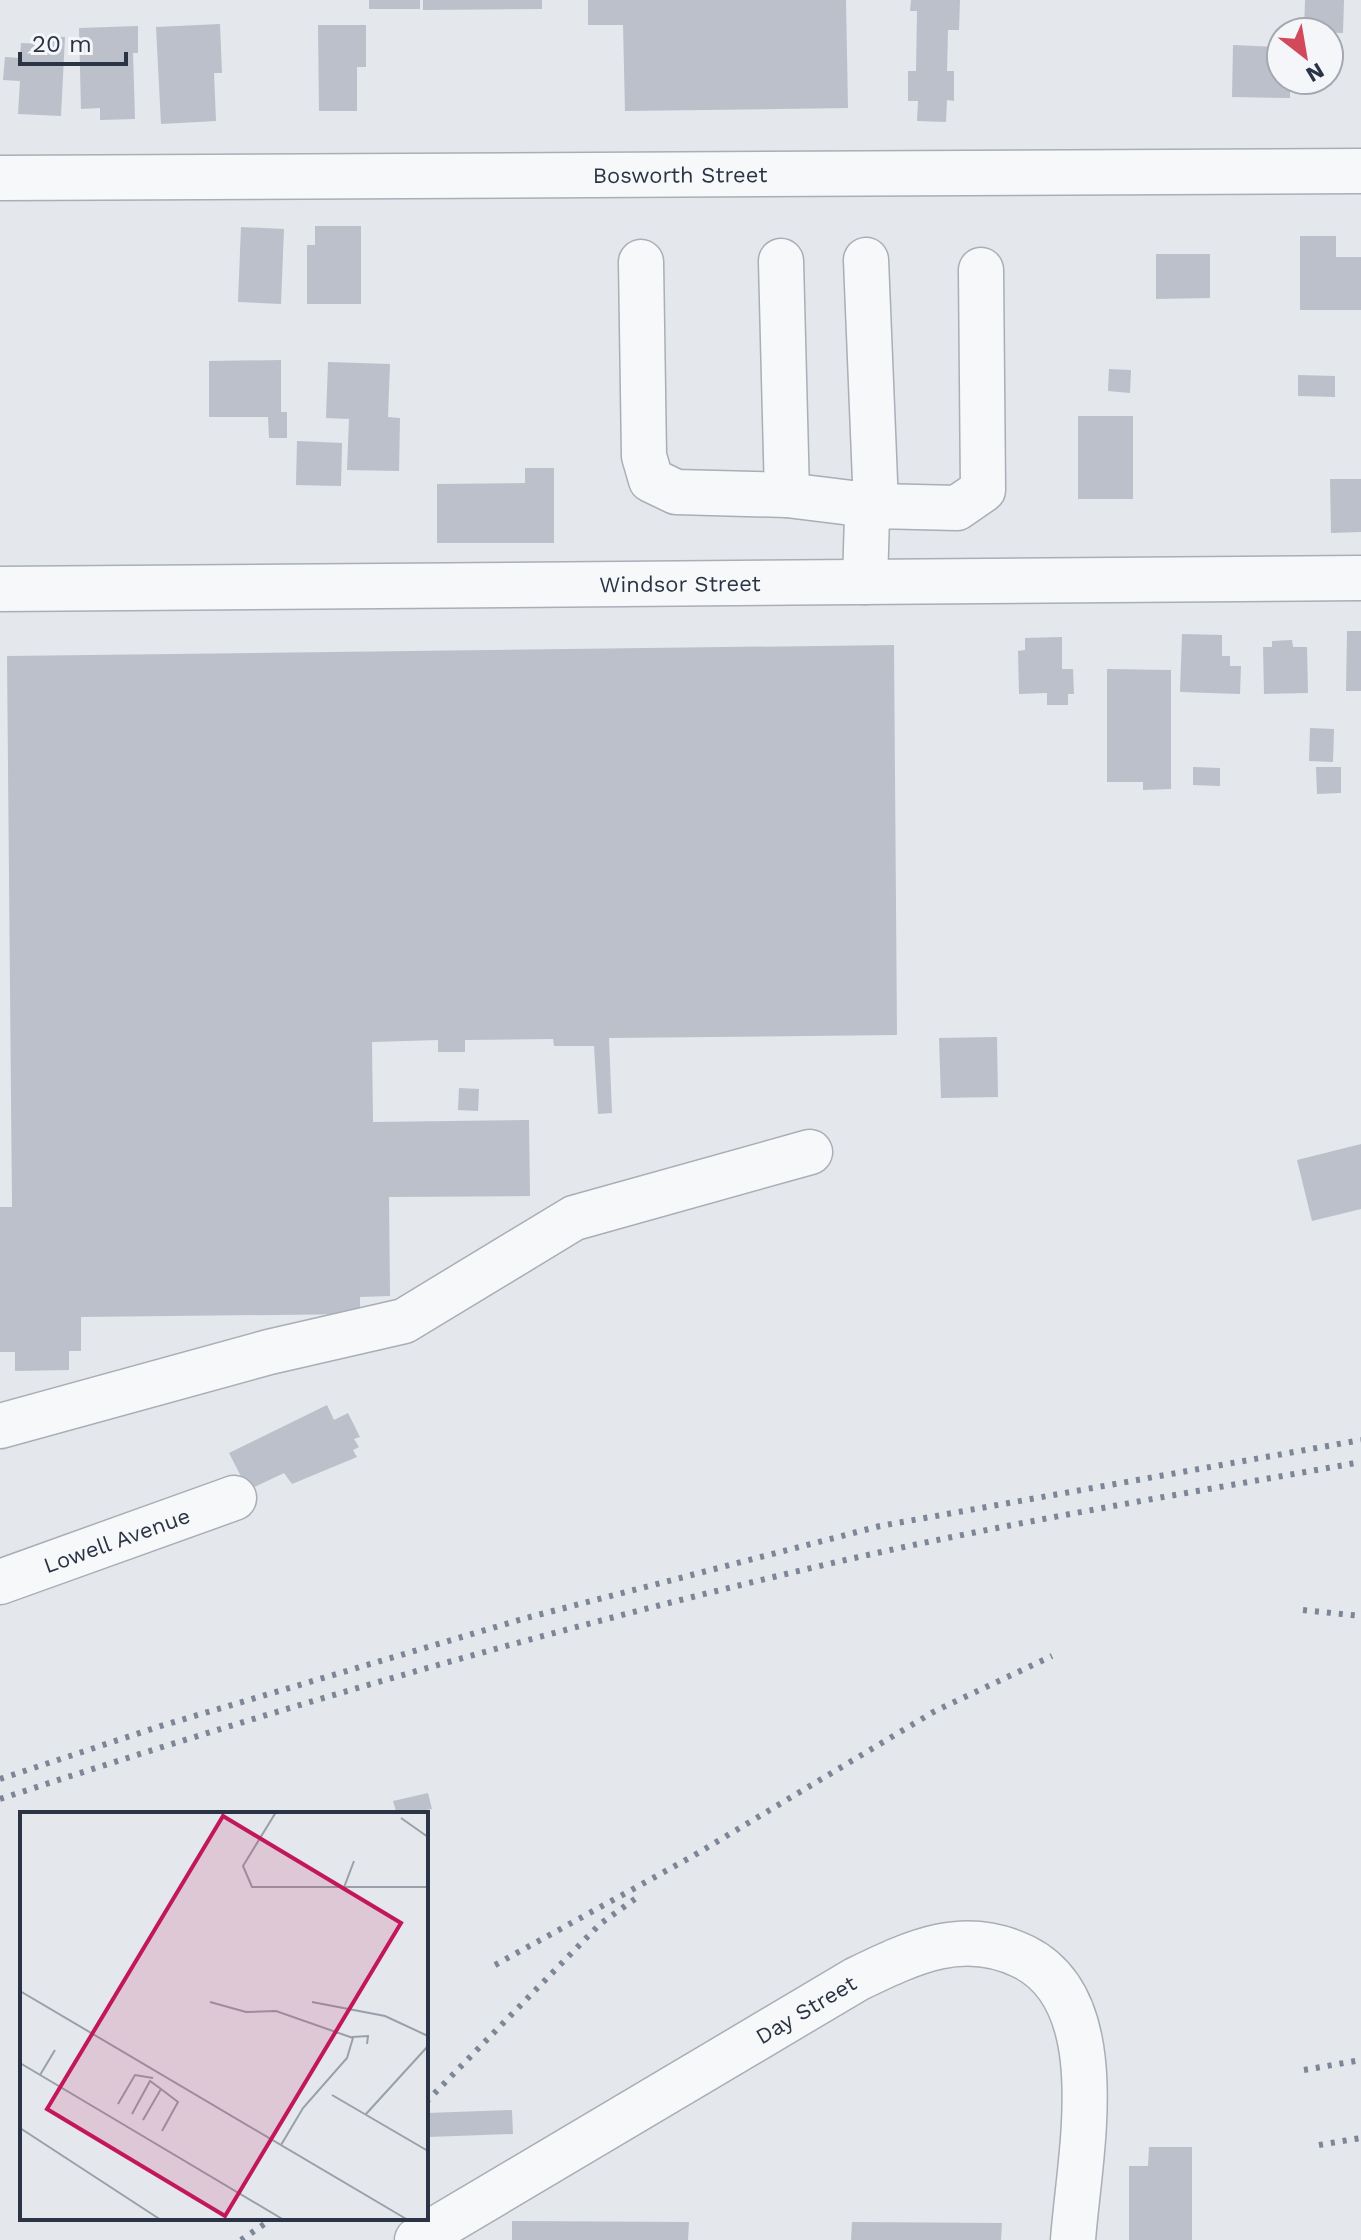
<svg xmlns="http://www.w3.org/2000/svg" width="1361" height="2240" font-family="'Work Sans',sans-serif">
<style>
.building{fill:#bbc0ca}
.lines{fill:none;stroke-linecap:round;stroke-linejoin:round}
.minor-casing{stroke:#a9aeb7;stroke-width:47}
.minor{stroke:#f7f8fa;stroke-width:44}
.rail{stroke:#7d8696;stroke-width:6;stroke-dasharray:4 8;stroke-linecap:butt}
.labels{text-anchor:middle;stroke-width:6;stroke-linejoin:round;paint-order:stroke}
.street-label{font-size:22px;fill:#2b3445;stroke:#f4f6f9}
.inset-road{fill:none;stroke:#9a9fa9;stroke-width:2}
.view{fill:#c2185b;fill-opacity:0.15;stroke:#c2185b;stroke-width:4}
.inset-edge{fill:none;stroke:#2b3445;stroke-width:4}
</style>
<rect width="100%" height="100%" fill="#e4e7ec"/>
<g class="building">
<rect x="369" y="0" width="51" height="9"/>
<path d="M423,0H542V9L423,10Z"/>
<path d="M588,0H846L848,108L625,111L623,25H588Z"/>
<path d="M911,0H960L959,30H948L947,71H954V101L947,100L946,122L917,121L918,101H908V71H916L917,11H910Z"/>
<path d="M1305,0H1344L1343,33L1304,32Z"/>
<path d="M220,24L222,73H214L216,121L161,124L156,27Z"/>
<path d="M318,25H366V67H357V111H319Z"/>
<path d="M138,26V53H133L135,119L100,120V108L81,109L79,28Z"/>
<path d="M43,36L65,37L61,116L18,114L20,81L3,80L5,57L20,58L21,43L43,44Z"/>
<path d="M1233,45L1281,47V80H1290V98L1232,97Z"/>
<path d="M315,226H361V304H307V245H315Z"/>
<path d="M241,227L284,229L281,304L238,302Z"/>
<path d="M1300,236H1336V257H1361V310H1300Z"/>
<path d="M1156,254H1210V298L1156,299Z"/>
<path d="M281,360V412H287V438H269L268,417H209V361Z"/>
<path d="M328,362L390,364L388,417L400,418L399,471L347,470L349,419L326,418Z"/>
<path d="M1109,369L1131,370L1130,393L1108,391Z"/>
<path d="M1298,375L1335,376V397L1298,396Z"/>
<rect x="1078" y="416" width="55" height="83"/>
<path d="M297,441L342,443L341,486L296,485Z"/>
<path d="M525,468H554V543H437V484L525,483Z"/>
<path d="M1330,479H1361V532L1331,533Z"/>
<path d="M1347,631H1361V691H1346Z"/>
<path d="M1182,634L1222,635V656H1230V666H1241L1240,694L1180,692Z"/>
<path d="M1062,637V669H1073L1074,694H1068V705H1047V693L1019,694L1018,651L1025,650V638Z"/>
<path d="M1292,640L1293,647H1307L1308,693L1264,694L1263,647H1272V641Z"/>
<path d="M894,645L897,1035L609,1038L612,1113L598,1114L594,1046H554L553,1039L465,1040V1052H438V1040L372,1042L373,1122L529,1120L530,1196L389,1197L390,1296L360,1297V1314L81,1317V1351H69V1370L15,1371V1352H0V1207H12L7,656Z"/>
<path d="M1107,669L1171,670V789L1143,790V782H1107Z"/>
<path d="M1310,728L1334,729L1333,762L1309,761Z"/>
<path d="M1193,767L1220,768V786L1193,785Z"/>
<path d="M1316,767H1341V793L1317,794Z"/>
<path d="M997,1037L998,1097L941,1098L939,1038Z"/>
<path d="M459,1088L479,1089L478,1111L458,1110Z"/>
<path d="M1361,1144V1209L1312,1221L1297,1160Z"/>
<path d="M327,1405L334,1420L348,1413L360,1437L354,1439L359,1447L353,1450L357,1457L292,1484L284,1473L248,1490L229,1453Z"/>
<path d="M428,1793L432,1809L397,1814L393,1801Z"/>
<path d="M512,2110L513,2134L428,2137L427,2113Z"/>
<path d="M1149,2147H1192V2240H1129V2166H1148Z"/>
<path d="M512,2221L689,2222L688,2240H512Z"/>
<path d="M852,2222L1002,2223L1001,2240H851Z"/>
</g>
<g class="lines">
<g class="minor-casing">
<g id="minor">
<path id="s1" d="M0,178L1361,171"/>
<path d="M781,261L787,495L876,506L866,260"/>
<path d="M641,262L644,456L651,480L676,492L787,495"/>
<path d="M865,582L867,516L876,506L957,508L983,490L981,270"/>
<path id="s2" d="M0,589L1361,578"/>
<path d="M0,1426L269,1352L404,1321L574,1218L810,1152"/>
<path id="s3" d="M0,1582L234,1498"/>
<path id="s4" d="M417,2240L857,1979C913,1952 964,1927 1024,1957C1114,2002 1079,2157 1073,2240"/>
</g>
</g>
<use href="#minor" class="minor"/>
<g class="rail">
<path d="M1303,1610L1361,1616"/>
<path d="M0,1779L164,1725L526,1618L880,1526L1361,1440"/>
<path d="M0,1799C274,1709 547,1630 828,1564C1004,1523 1183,1494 1361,1462"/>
<path d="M495,1965L693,1856L935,1711L1052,1656"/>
<path d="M1304,2070L1361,2060"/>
<path d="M426,2102L600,1924L635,1899"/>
<path d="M1319,2145L1361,2138"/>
<path d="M241,2240L273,2218"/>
</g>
</g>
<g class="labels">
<g class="street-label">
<text dy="8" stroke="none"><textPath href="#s1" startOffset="680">Bosworth Street</textPath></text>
<text dy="8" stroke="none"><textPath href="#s2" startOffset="680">Windsor Street</textPath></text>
<text dy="8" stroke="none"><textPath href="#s3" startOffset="124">Lowell Avenue</textPath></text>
<text dy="8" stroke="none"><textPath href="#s4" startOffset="452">Day Street</textPath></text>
</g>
</g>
<g transform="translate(20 1812)">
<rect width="408" height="408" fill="#e4e7ec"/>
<path class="inset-road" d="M256,0L223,54L232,75H408M381,6L408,25M323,78L334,49M0,179L388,408M190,190L226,200L256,199L333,226L327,246L283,296L261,333M292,190L365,204L408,224M332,225L348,224L347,232M0,251L264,408M20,263L35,238M141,277L158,290L142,319M312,283L408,339M98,292L115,263L133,266M112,302L130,269L141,277L123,308M346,302L408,234M0,316L141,408"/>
<path class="view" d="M203,4L381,111L205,404L27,297Z"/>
<rect width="408" height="408" class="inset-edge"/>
</g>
<g transform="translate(1305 56) rotate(149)"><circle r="38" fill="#f4f6f9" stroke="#a4a8b1" stroke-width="2"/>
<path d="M0-6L14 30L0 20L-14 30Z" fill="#d1495b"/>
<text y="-12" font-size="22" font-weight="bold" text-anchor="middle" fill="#2b3445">N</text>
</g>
<path d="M20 52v12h106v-12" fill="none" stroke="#2b3445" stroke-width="4"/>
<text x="32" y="52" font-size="24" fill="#2b3445" stroke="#f4f6f9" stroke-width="6" paint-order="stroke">20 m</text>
</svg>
